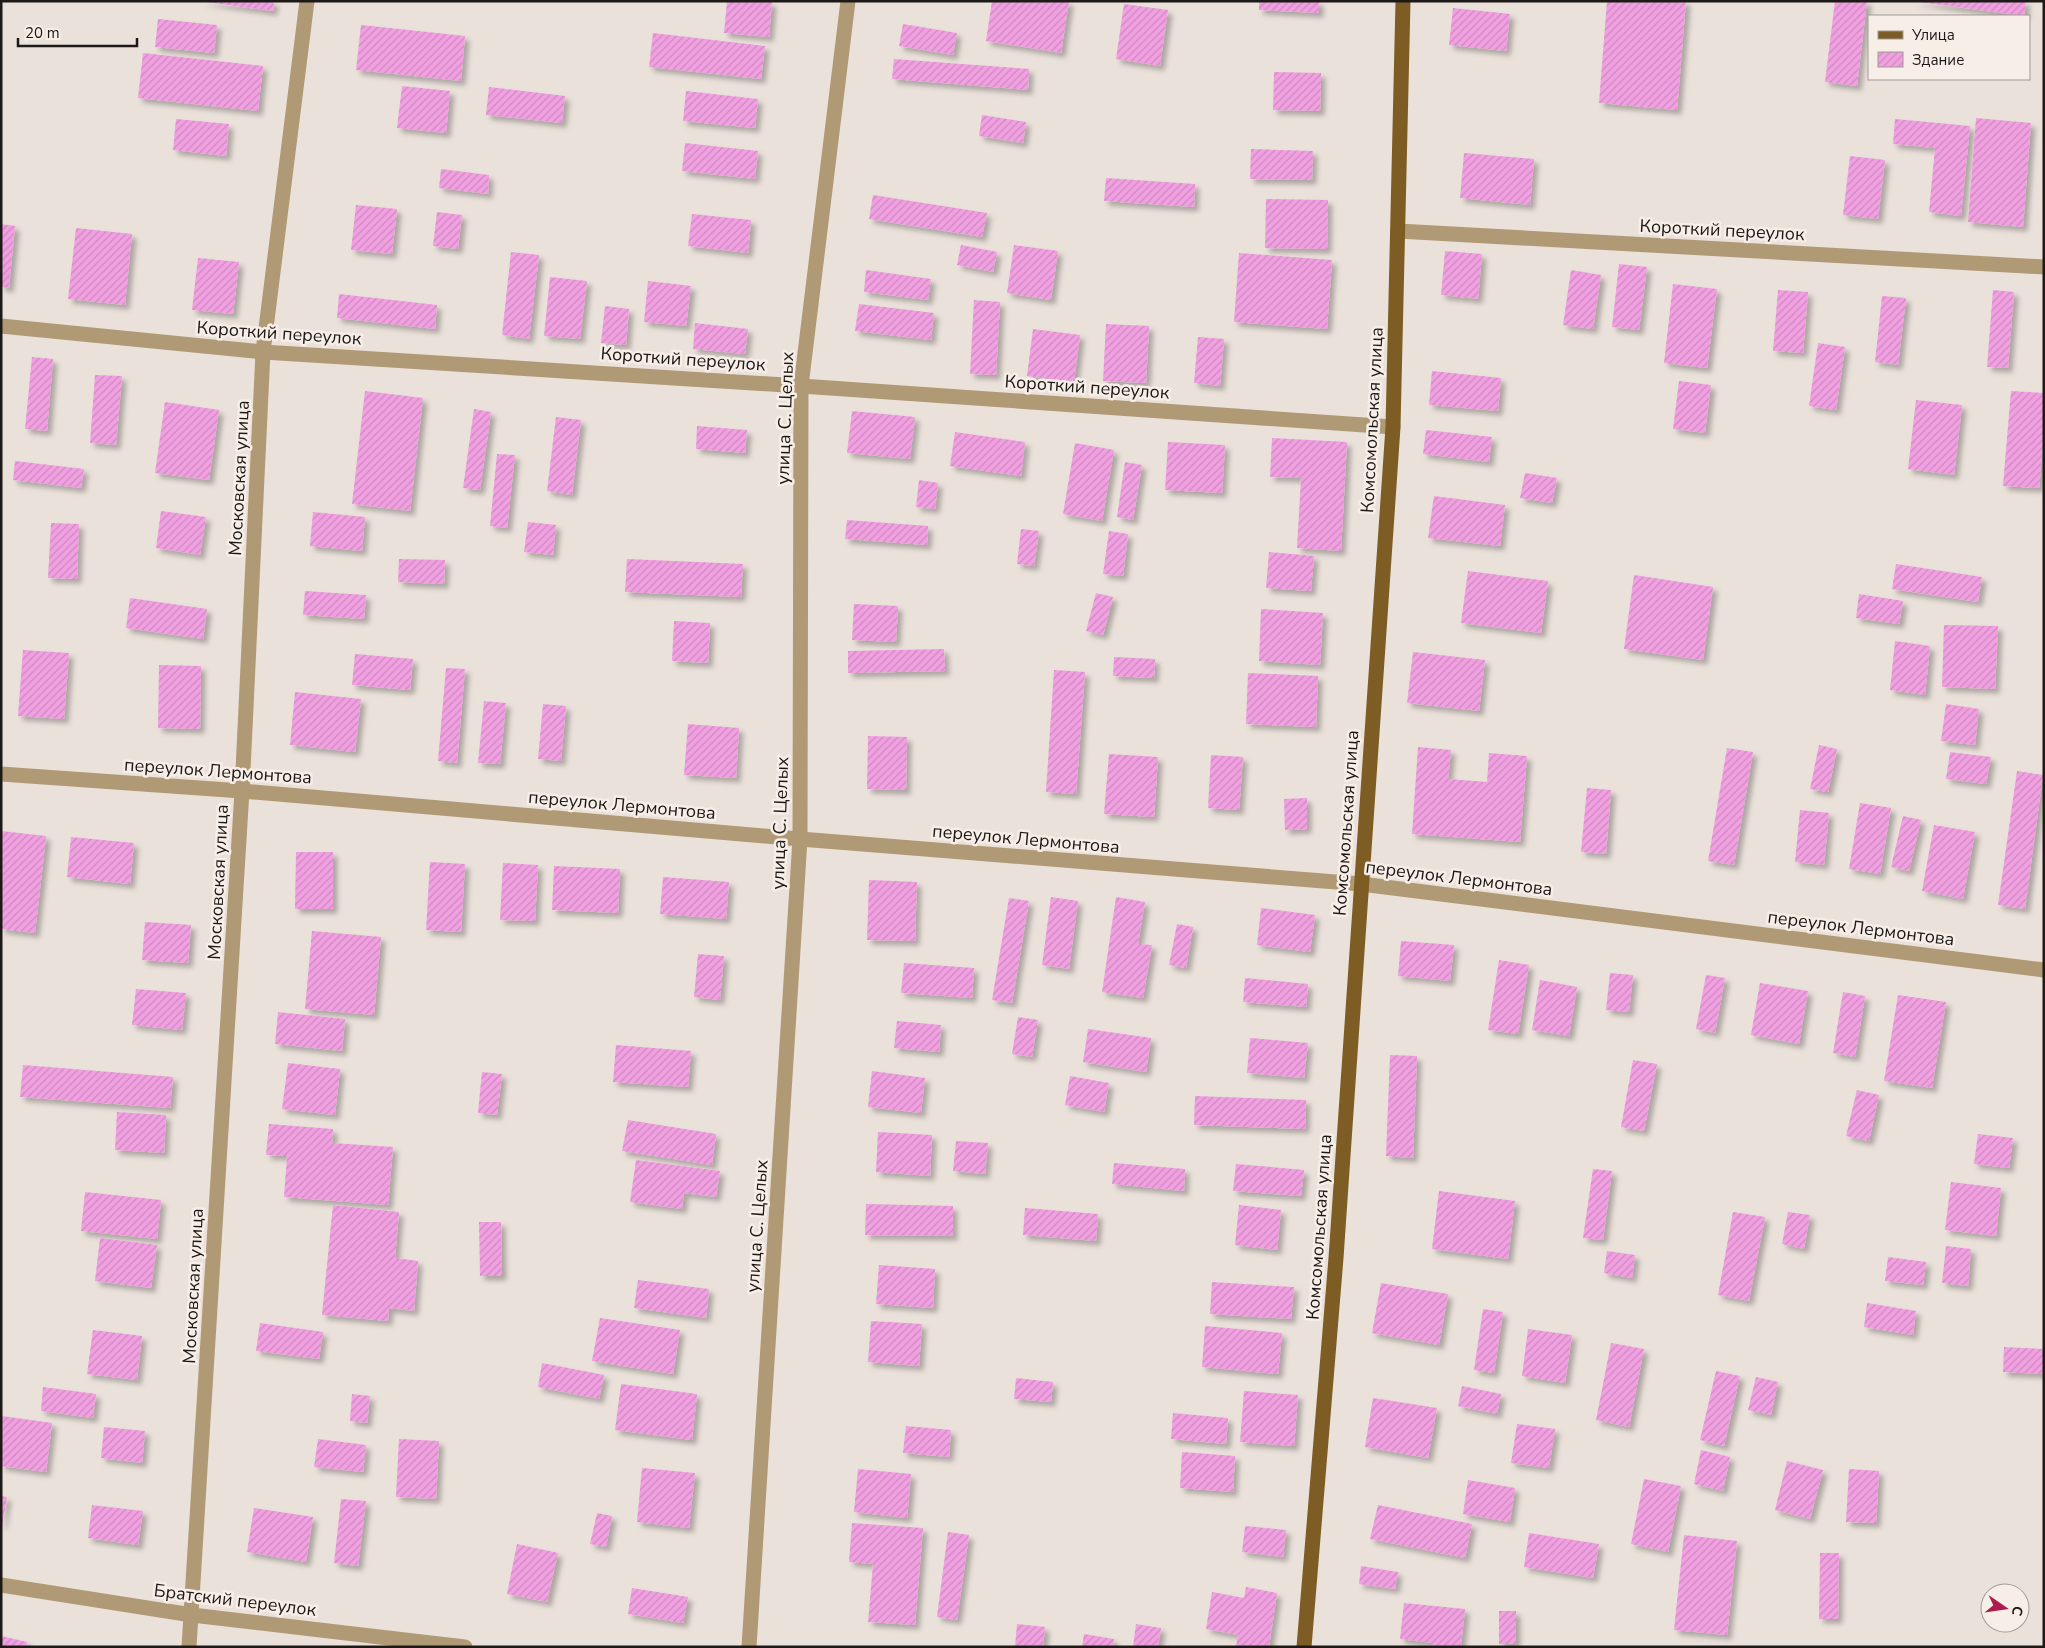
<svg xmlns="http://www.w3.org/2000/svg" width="2045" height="1648" font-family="'Nunito Sans',sans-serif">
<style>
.building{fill:url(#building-hatch);filter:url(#shadow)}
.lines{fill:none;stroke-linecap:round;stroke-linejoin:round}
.minor{stroke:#b09a75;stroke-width:15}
.major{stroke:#7d5d23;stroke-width:15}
.labels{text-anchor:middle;stroke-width:5;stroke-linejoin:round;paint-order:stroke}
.street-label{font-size:18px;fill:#1d1917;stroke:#f8eee8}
</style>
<defs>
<pattern id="building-hatch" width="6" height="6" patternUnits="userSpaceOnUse" patternTransform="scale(1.25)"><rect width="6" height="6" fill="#f1a0e1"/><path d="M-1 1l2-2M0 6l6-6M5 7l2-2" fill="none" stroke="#ce89c0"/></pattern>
<filter id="shadow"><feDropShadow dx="4.5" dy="4.5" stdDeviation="2.5" flood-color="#0004"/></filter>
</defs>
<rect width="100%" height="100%" fill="#ebe1db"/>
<g class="building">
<path d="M199,1H274L273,11Z"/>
<path d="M727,1L772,2L769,37L724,33Z"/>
<path d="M992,1H1069L1061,53L986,41Z"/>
<path d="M1259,1H1319V13L1259,10Z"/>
<path d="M1607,1H1686L1677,110L1599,103Z"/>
<path d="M1835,1H1867L1857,86L1825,82Z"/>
<path d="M1912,1H2026L2024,16Z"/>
<path d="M1124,4L1168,10L1160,66L1116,59Z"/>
<path d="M1453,8L1510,14L1506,51L1449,45Z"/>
<path d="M158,19L217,25L214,53L155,47Z"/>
<path d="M903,24L957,33L953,55L899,46Z"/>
<path d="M361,25L465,36L461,81L356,70Z"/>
<path d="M653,33L765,46L761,79L649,67Z"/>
<path d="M143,53L263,66L258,111L138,98Z"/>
<path d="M894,59L1029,69L1028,90L892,79Z"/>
<path d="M1274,72L1321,73L1320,111L1273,110Z"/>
<path d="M402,86L450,91L446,133L397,128Z"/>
<path d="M489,87L565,96L562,123L486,115Z"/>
<path d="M686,91L758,99L755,128L683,121Z"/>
<path d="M982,115L1026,122L1023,143L979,136Z"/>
<path d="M1976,118L2031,123L2023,227L1968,222Z"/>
<path d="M176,119L229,124L226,156L173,150Z"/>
<path d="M1895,119L1970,126L1961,216L1929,212L1935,148L1893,144Z"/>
<path d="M685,143L758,151L755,179L682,171Z"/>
<path d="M1251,149L1313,151L1312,180L1250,179Z"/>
<path d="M1464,153L1534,159L1530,205L1460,198Z"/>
<path d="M1850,156L1885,160L1878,219L1843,215Z"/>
<path d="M441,169L489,175L488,194L439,188Z"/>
<path d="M1106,178L1195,184L1194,207L1104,201Z"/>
<path d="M873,195L987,213L982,237L869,219Z"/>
<path d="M1266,199L1328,200L1327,249L1265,248Z"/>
<path d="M356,205L397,209L392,254L351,250Z"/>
<path d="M437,212L462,215L458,249L433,246Z"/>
<path d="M692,214L751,220L748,253L688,246Z"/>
<path d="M1,224L15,226L9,288L1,287Z"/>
<path d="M76,228L132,234L125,305L68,299Z"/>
<path d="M961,245L997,252L993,272L957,265Z"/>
<path d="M1014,245L1058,251L1051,300L1007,293Z"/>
<path d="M1445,251L1482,254L1478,299L1441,295Z"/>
<path d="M511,252L539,255L529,339L502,335Z"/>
<path d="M1239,253L1332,260L1327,329L1234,322Z"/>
<path d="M198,258L239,262L233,314L192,310Z"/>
<path d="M1619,264L1647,267L1639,330L1612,327Z"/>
<path d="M866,270L931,279L928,300L864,292Z"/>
<path d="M1571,270L1601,275L1593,329L1563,325Z"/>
<path d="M550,277L587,281L580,339L544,336Z"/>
<path d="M648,281L691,286L686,326L644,322Z"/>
<path d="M1673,284L1717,289L1707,368L1664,363Z"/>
<path d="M1778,290L1808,292L1803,353L1773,351Z"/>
<path d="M1993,290L2014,292L2008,368L1987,367Z"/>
<path d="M339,294L437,305L435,329L337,318Z"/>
<path d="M1882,296L1906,298L1898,365L1875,362Z"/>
<path d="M974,300L1000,302L996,375L970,374Z"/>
<path d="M859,304L934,313L931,340L855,331Z"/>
<path d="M605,306L629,309L626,345L601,343Z"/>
<path d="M695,323L748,329L745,354L693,349Z"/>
<path d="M1106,324L1149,326L1146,383L1103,381Z"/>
<path d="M1033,329L1080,335L1074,382L1027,376Z"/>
<path d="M1198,337L1224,339L1220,386L1194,383Z"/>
<path d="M1818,343L1845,347L1836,410L1809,406Z"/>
<path d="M32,357L53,359L47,431L25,429Z"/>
<path d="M1432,371L1501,378L1498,411L1429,405Z"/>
<path d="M95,375L122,376L116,445L90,443Z"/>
<path d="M1679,381L1711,385L1705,433L1673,429Z"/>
<path d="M365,391L423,398L410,511L352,504Z"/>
<path d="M2011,391L2044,393V434L2039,488L2003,486Z"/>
<path d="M1916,400L1962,405L1954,475L1908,469Z"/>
<path d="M165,402L219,410L209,480L155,473Z"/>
<path d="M474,409L491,412L480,490L463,488Z"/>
<path d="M852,411L915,417L910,459L847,453Z"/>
<path d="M556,417L581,420L572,495L547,491Z"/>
<path d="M697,426L747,430L745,453L696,449Z"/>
<path d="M1426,430L1492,437L1489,462L1423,454Z"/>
<path d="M955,432L1025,442L1021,476L950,466Z"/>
<path d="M1272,438L1347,442L1341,551L1297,548L1301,478L1270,477Z"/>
<path d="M1168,442L1225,445L1222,493L1165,490Z"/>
<path d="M1075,443L1114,450L1102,521L1063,514Z"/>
<path d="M497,454L515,455L507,528L490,526Z"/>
<path d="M15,461L84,469L81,488L13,480Z"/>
<path d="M1125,462L1142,465L1133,520L1117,517Z"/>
<path d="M1525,473L1557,478L1552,503L1520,498Z"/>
<path d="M919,480L938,483L935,509L916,507Z"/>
<path d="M1434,496L1505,505L1500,546L1428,538Z"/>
<path d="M161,511L206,517L200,555L156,548Z"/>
<path d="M313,512L365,517L362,551L310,546Z"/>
<path d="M847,520L928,526L927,545L845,539Z"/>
<path d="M528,522L556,525L553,555L524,552Z"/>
<path d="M51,523L79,524L77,579L48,578Z"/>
<path d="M1021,529L1039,531L1034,566L1017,564Z"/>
<path d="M1109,531L1128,534L1123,576L1103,574Z"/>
<path d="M1269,552L1314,556L1311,591L1266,588Z"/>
<path d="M399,559L445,560L444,584L398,582Z"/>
<path d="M627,559L743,564L741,597L625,592Z"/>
<path d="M1896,564L1982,577L1978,602L1892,589Z"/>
<path d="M1468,571L1548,581L1541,633L1461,623Z"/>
<path d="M1634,575L1713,587L1703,660L1624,649Z"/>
<path d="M305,591L366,595L364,619L303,615Z"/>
<path d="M1096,593L1113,597L1103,635L1086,631Z"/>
<path d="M1859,594L1903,601L1899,624L1856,618Z"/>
<path d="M130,598L207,609L203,639L126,628Z"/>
<path d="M854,604L898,606L896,642L852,640Z"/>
<path d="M1261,609L1323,613L1320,665L1259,661Z"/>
<path d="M674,621L710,623L708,663L672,661Z"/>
<path d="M1944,625L1998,626L1995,689L1942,687Z"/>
<path d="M1895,641L1930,646L1925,695L1890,690Z"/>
<path d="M944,649L945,671L848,673V651Z"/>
<path d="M23,650L69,653L64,719L18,716Z"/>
<path d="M1413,652L1485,660L1479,711L1407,703Z"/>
<path d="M355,654L413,659L410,690L352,685Z"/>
<path d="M1114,657L1155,659L1154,678L1113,676Z"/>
<path d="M159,665L201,666L200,729L158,728Z"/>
<path d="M446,668L465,669L457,763L438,761Z"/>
<path d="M1054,670L1085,672L1076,794L1046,792Z"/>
<path d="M1248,673L1318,676L1316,727L1246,724Z"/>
<path d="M295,692L361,699L355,752L290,745Z"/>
<path d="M484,701L506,703L500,764L478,763Z"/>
<path d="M543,704L566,706L561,761L538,759Z"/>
<path d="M1946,704L1979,709L1975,745L1941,741Z"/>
<path d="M688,724L739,728L736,778L684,775Z"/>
<path d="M868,736L907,737L906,790L867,789Z"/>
<path d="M1819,745L1837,749L1828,792L1810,789Z"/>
<path d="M1418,747L1451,750L1448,779L1487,782L1489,753L1527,756L1520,842L1412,834Z"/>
<path d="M1727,748L1753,752L1734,865L1708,861Z"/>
<path d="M1950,752L1991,757L1986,784L1946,779Z"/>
<path d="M1109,754L1158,757L1154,817L1104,814Z"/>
<path d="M1211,755L1243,757L1239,810L1208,808Z"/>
<path d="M2017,771L2043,775L2025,909L1998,905Z"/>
<path d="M1587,788L1611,790L1606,854L1581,852Z"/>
<path d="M1307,798V829L1285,830L1284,799Z"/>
<path d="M1860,803L1891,808L1880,874L1849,869Z"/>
<path d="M1800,810L1829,813L1824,865L1795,862Z"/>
<path d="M1903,816L1921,820L1909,871L1891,867Z"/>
<path d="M1934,825L1975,832L1963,899L1922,891Z"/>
<path d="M1,831L46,836L35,933L1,929Z"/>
<path d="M71,837L134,843L130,884L67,877Z"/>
<path d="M296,852H333V909H295Z"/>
<path d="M430,862L465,864L461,932L426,930Z"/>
<path d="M503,863L538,865L535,921L500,920Z"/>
<path d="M554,866L620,869L618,913L552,910Z"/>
<path d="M663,877L729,882L726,919L660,914Z"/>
<path d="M869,880L917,882L915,941L867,940Z"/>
<path d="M1051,897L1078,901L1069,969L1042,965Z"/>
<path d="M1116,897L1145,902L1138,944L1152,945L1143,998L1102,992Z"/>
<path d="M1009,898L1029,901L1012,1003L992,1000Z"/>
<path d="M1261,908L1315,915L1310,952L1257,945Z"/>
<path d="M145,922L191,925L188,963L142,960Z"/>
<path d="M1177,924L1193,927L1186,968L1169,965Z"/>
<path d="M312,931L381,937L374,1015L305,1009Z"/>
<path d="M1401,941L1454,945L1450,981L1398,976Z"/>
<path d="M698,954L724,956L720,1000L694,997Z"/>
<path d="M1499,960L1529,965L1518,1034L1488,1030Z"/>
<path d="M904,963L974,968L972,998L901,993Z"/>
<path d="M1610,973L1633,975L1629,1012L1606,1010Z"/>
<path d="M1706,975L1725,978L1715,1033L1696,1029Z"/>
<path d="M1245,978L1308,984L1306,1007L1243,1002Z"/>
<path d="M1540,980L1577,987L1569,1036L1532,1030Z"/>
<path d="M1760,983L1808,991L1799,1044L1751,1035Z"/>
<path d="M136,989L186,993L182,1030L132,1025Z"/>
<path d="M1843,992L1865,996L1855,1057L1833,1053Z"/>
<path d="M1898,995L1946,1002L1932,1088L1884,1081Z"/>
<path d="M278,1012L345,1019L342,1051L275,1044Z"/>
<path d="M1018,1017L1038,1020L1032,1057L1012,1054Z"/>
<path d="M897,1021L941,1025L939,1052L894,1048Z"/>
<path d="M1088,1029L1151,1038L1146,1072L1083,1062Z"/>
<path d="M1250,1038L1308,1043L1304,1078L1247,1073Z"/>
<path d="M616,1045L691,1051L688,1087L613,1082Z"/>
<path d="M1390,1055L1417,1056L1413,1158L1386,1156Z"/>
<path d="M1633,1060L1657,1064L1644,1131L1621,1127Z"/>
<path d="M288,1063L340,1069L335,1115L282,1109Z"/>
<path d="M23,1065L173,1077L170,1108L20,1097Z"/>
<path d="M872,1071L925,1078L921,1113L868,1107Z"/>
<path d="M482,1072L502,1074L497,1115L478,1113Z"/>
<path d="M1070,1076L1109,1083L1104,1112L1065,1105Z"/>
<path d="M1857,1090L1879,1095L1869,1141L1846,1136Z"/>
<path d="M1195,1096L1306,1100L1305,1129L1194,1125Z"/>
<path d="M117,1112L166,1115L164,1153L115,1150Z"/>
<path d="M628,1120L716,1134L712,1165L622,1151Z"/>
<path d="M269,1124L333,1129L332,1143L393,1147L388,1205L284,1197L287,1156L266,1155Z"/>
<path d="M878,1132L932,1135L930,1176L876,1172Z"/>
<path d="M1978,1134L2013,1138L2009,1168L1974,1164Z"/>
<path d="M956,1141L988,1143L985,1174L953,1171Z"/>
<path d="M636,1160L720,1171L716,1197L684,1193L682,1209L630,1202Z"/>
<path d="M1114,1163L1185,1169L1184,1191L1112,1184Z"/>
<path d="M1236,1164L1304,1170L1301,1196L1233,1191Z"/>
<path d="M1593,1169L1612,1171L1603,1240L1583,1238Z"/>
<path d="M1951,1182L2001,1188L1996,1236L1945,1230Z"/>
<path d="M1439,1191L1515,1201L1508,1259L1432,1249Z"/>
<path d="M85,1192L161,1200L157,1239L81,1231Z"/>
<path d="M866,1204L953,1206V1236L865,1235Z"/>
<path d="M333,1205L399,1212L395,1258L418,1261L414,1311L389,1308L388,1321L322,1315Z"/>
<path d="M1239,1205L1281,1210L1277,1250L1235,1245Z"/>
<path d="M1025,1208L1098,1214L1096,1241L1023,1235Z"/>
<path d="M1733,1212L1765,1217L1749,1301L1718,1295Z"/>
<path d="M1788,1212L1810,1215L1804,1249L1782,1244Z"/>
<path d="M479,1222H501L502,1276H480Z"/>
<path d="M100,1238L157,1245L151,1288L95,1281Z"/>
<path d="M1946,1246L1971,1249L1968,1286L1942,1283Z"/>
<path d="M1607,1251L1635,1255L1632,1278L1604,1273Z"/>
<path d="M1888,1257L1926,1262L1923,1285L1885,1281Z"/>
<path d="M879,1265L935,1269L933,1308L876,1304Z"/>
<path d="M638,1280L709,1289L706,1318L634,1308Z"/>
<path d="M1212,1282L1294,1287L1291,1319L1210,1314Z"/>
<path d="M1381,1283L1448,1294L1439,1345L1372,1333Z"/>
<path d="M1867,1303L1916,1311L1913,1335L1864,1327Z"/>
<path d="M1483,1309L1503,1312L1494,1373L1474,1370Z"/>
<path d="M600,1318L680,1330L673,1374L592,1361Z"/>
<path d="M871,1321L922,1324L919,1366L868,1362Z"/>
<path d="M260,1323L323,1332L319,1359L256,1351Z"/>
<path d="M1205,1326L1282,1333L1278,1374L1202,1367Z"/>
<path d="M1528,1329L1572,1335L1565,1383L1522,1376Z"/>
<path d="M93,1330L142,1336L137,1380L87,1374Z"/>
<path d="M1611,1343L1644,1349L1629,1427L1596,1420Z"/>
<path d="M2004,1347L2044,1349V1374L2003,1372Z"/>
<path d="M542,1363L604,1375L599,1399L538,1387Z"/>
<path d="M1716,1371L1740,1376L1724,1446L1700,1440Z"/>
<path d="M1756,1377L1778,1382L1771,1415L1748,1410Z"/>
<path d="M1016,1378L1053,1382L1051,1402L1014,1399Z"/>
<path d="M621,1384L697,1394L692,1440L615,1430Z"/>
<path d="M1462,1386L1501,1394L1497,1414L1458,1406Z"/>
<path d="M43,1387L96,1394L93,1418L41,1411Z"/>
<path d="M1244,1391L1298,1395L1294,1446L1240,1442Z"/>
<path d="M352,1394L370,1396L367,1423L350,1421Z"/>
<path d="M1373,1398L1437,1408L1428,1458L1365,1447Z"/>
<path d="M1173,1413L1228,1418L1226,1444L1171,1439Z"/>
<path d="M2,1416L52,1423L46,1472L1,1466Z"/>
<path d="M1517,1424L1555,1429L1549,1468L1511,1463Z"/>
<path d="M906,1426L951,1430L949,1457L903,1453Z"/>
<path d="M104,1427L145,1431L142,1463L101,1458Z"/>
<path d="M318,1439L366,1445L363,1472L314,1467Z"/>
<path d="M399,1439L439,1441L436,1499L396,1497Z"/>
<path d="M1701,1450L1730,1457L1723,1491L1694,1484Z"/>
<path d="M1182,1452L1235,1456L1233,1492L1180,1488Z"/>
<path d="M1787,1461L1823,1470L1810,1519L1775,1510Z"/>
<path d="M642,1468L695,1473L689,1528L637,1522Z"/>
<path d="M858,1469L911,1474L907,1518L854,1512Z"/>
<path d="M1849,1469L1879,1471L1876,1523L1846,1522Z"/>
<path d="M1644,1479L1681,1486L1668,1552L1631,1544Z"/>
<path d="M1468,1480L1515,1488L1510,1522L1463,1514Z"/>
<path d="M1,1496L7,1497L2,1526H1Z"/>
<path d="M341,1499L366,1501L358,1566L334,1563Z"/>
<path d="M92,1505L143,1511L138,1545L88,1538Z"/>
<path d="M1378,1505L1472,1524L1465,1558L1370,1539Z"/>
<path d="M254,1508L313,1517L306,1562L247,1552Z"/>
<path d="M597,1513L612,1516L606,1547L590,1544Z"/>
<path d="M852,1523L923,1528L915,1625L868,1622L873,1564L849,1562Z"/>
<path d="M1245,1526L1286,1530L1283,1557L1242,1552Z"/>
<path d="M948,1532L969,1535L957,1620L937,1617Z"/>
<path d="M1529,1533L1599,1544L1593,1578L1524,1567Z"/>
<path d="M1684,1535L1737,1541L1727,1635L1674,1630Z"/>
<path d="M517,1544L558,1553L547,1602L507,1594Z"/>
<path d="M1820,1553H1839L1838,1619H1819Z"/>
<path d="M1361,1566L1398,1572L1395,1589L1359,1584Z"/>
<path d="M1246,1587L1277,1593L1269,1647H1236L1238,1635L1206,1629L1212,1592L1244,1598Z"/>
<path d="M632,1588L688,1597L683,1623L628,1614Z"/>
<path d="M1404,1603L1465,1609L1461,1647H1432V1643L1400,1639Z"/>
<rect x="1499" y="1611" width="17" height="33"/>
<path d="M1017,1624L1045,1627L1043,1647H1015Z"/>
<path d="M1136,1624L1161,1628L1158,1647H1133Z"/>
<path d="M1084,1634L1114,1639L1113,1647H1082Z"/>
<path d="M1,1636L27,1642L26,1647H1Z"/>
</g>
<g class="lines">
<g class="minor">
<path d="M1398,231L2044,267"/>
<path d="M1,326L263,352L801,386L1393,427"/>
<path d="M1,774L242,791L800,839L1361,884L2044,970"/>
<path d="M1,1585L192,1615L465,1647"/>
<path d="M189,1647L242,791L263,352L307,1"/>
<path d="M749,1647L800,839L801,386L848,1"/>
</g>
<path class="major" d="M1304,1647L1336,1258L1393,427L1403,1"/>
</g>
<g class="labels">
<g class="street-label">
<text transform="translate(1722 230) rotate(3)" y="6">Короткий переулок</text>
<text transform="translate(279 333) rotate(4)" y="6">Короткий переулок</text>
<text transform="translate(683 359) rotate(4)" y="6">Короткий переулок</text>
<text transform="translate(1087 387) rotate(4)" y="6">Короткий переулок</text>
<text transform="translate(785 418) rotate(-88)" y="6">улица С. Целых</text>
<text transform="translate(1372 420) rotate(-87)" y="6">Комсомольская улица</text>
<text transform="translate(239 478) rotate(-87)" y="6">Московская улица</text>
<text transform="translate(218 771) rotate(4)" y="6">переулок Лермонтова</text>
<text transform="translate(622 805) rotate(5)" y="6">переулок Лермонтова</text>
<text transform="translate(780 823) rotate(-88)" y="6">улица С. Целых</text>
<text transform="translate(1346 823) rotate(-86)" y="6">Комсомольская улица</text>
<text transform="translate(1026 839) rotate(5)" y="6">переулок Лермонтова</text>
<text transform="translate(1459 878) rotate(7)" y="6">переулок Лермонтова</text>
<text transform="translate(218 882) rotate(-87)" y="6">Московская улица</text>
<text transform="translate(1861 928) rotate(7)" y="6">переулок Лермонтова</text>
<text transform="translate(757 1226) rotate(-86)" y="6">улица С. Целых</text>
<text transform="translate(1319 1227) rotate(-86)" y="6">Комсомольская улица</text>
<text transform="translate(193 1286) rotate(-87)" y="6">Московская улица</text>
<text transform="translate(235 1600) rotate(7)" y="6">Братский переулок</text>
</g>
</g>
<rect width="2045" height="1648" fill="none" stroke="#1d1917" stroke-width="5"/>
<rect x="1868" y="15" width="162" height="65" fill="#f8eee8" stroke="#a09994"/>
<rect x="1878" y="31" width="25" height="8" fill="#7d5d23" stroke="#a09994"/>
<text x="1912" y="40" font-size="15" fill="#1d1917">Улица</text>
<rect x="1878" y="52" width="25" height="15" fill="url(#building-hatch)" stroke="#a09994"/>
<text x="1912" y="65" font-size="15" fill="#1d1917">Здание</text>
<g transform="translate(2005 1608) rotate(103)"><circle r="24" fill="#f8eee8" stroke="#a09994"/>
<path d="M0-4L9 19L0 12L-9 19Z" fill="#ac1a4e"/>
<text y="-8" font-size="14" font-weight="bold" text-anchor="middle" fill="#1d1917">С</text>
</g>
<path d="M18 38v8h119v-8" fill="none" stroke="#1d1917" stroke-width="2.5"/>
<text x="25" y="38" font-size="15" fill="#1d1917" stroke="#f8eee8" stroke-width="4" paint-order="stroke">20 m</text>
</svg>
